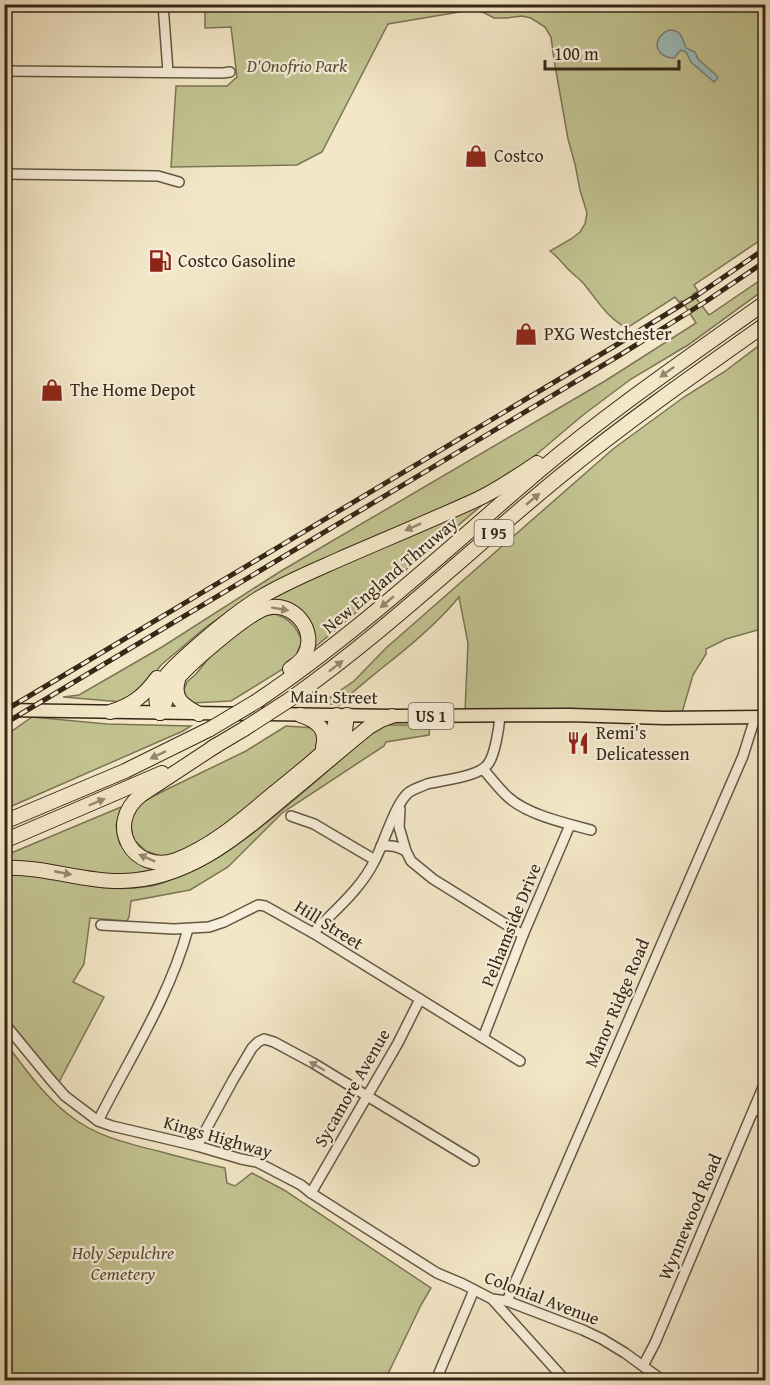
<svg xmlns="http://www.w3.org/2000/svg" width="770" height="1385" font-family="'Gentium Book Plus',serif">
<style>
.green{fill:#c2c391;stroke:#7c7554;stroke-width:1.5}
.water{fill:#9dbebc;stroke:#74827a;stroke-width:1.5}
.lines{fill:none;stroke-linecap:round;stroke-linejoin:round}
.minor-casing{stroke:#665742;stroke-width:12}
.major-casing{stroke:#372716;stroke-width:15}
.highway-casing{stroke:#372716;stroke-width:16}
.minor{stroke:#f7efdb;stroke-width:9}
.major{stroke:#f3e7c7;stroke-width:12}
.highway{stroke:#f3e7c7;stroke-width:14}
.rail-casing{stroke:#372716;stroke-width:5}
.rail{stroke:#f7efdb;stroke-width:3;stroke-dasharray:9;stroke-linecap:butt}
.highway-bridge-casing{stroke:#372716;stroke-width:16;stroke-linecap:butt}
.highway-bridge{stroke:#f3e7c7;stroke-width:14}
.oneway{fill:#95876e}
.oneway2{fill:#978b78}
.labels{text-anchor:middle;stroke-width:4.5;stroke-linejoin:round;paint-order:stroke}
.shield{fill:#f7efdb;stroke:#716351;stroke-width:1.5}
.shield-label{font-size:16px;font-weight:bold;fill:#372716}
.park-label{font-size:18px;font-style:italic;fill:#5a4e35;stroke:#f7efdb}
.poi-label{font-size:18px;fill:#372716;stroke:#f7efdb;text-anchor:start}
.street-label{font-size:18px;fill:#372716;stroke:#f7efdb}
</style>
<rect width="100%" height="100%" fill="#f3e7c7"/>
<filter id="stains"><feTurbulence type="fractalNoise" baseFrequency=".00333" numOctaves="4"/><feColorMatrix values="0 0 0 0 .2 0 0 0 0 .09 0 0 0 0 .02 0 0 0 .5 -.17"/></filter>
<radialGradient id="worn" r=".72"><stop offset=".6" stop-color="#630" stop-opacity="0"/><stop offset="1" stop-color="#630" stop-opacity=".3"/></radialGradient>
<g class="green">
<path d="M205,5H765V237L694,285L698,291L693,294L709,315L765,277V289L688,345L631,379L583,415L518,470L486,488L312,565L255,593L206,627L161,665L146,686L122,702L63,697L79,695L162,647L281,571L605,381L696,323L682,301L679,302L675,297L627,328C608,319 597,300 584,284C580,279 575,276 570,271C563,264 558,257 550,251L571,239L580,232L585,224L587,213L580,190L575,164L568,139L554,60L551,37L545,27L531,18L522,16L507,18H494L477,9L388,24L322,152L297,165L171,167L176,86H227L237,77L231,27L205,28Z"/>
<path d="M765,341V628L726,639L706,649V654L693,675L681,716L465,711L468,643L459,597C437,624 409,647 382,668C366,681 353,691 339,705L322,703L354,681L386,648L613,449L684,397L724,372Z"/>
<path d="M479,505L481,506L314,648L313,636L273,603L269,598Z"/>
<path d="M275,614C290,619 296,626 302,641L296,656L283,669L231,701L192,703L186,697L184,690L187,682L196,674L212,654L254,622L263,616Z"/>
<path d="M32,717L107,724L191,726L183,731L5,809V736Z"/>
<path d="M381,725H430L429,735L386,742L384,746L291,807L281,814L228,867L190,890L131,901L129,917L127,921L90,918L84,964L73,982L104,997L58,1084L5,1020L4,873L52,877L96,885V887C113,889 133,889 151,886C160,885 169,880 177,877C241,851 292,801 344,757L351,749Z"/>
<path d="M286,726L314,728L321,742C312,757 297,763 287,777L224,828L189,849L166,858L146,851L133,839L130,823L136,808L145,800L246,751Z"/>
<path d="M121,807L122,809L116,825L120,844L138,862L163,869L106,878L5,863L4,856Z"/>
<path d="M5,1042C24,1067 43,1095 69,1115C95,1136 126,1143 158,1151C180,1157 203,1163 225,1168L227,1183L235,1186L252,1173L284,1190L431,1288L421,1305L385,1380H5Z"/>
</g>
<path class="water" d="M669,30C682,30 682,38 686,48L695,52L698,59L717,76L718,78L714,82L691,62L686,52L681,50L674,58C654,57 651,38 669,30Z"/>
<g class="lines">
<g class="minor-casing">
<g id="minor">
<path d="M163,4L168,72"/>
<path d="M4,71L223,73L230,72"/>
<path d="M4,174L158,176L179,182"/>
<path d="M483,769C491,778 499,789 508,797C528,815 565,823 591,830"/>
<path d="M400,809L399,827L406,851L411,861L433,879L523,935"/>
<path d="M291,816L314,824L375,860"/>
<path d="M381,846C391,845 397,846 406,851"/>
<path d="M101,925L174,929L209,927L224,922L258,905L265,906L313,933L520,1061"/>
<path d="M313,933C335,910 361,889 375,860C384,843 394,807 407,794C412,789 421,787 427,784C442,780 479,777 488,764C495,755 499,728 500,716"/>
<path d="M4,1023L50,1079L65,1096L98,1121L112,1126L197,1146L241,1159L257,1162L301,1185L311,1193L437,1273L463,1284L492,1299L507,1301L583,1330L602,1339L625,1353L662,1380"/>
<path d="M483,1038L523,935L570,825"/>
<path d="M754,1109L766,1114"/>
<path d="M98,1121C130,1057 169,998 188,929"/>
<path d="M197,1146L233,1080L252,1048L258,1042L264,1039L274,1042L313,1063L474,1161"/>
<path d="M311,1193L398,1043L420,999"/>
<path d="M492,1299L565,1380"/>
<path d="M507,1301L743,756L754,721L751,717"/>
<path d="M643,1366L655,1343L766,1080"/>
<path d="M436,1380L474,1290"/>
</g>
</g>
<g class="major-casing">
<path id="major" d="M4,710L392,716L570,715L664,718L766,717"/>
</g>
<g class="highway-casing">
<g id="highway">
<path d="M178,680C172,699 184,706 199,714"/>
<path d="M289,700C384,633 468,552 558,478C625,423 695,374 766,324"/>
<path d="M257,701C358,633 447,549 539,471C611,410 689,357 766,302"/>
<path d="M110,712C131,706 144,696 157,678"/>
<path d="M160,713C147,687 172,669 189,653C212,633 235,613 261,597C286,582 313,571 340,559C386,539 432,520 478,499C499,489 518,476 537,463"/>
<path d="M160,713C166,704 167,693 173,684C185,667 247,614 266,608C293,600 319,631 304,656C301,662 295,665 290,669"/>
<path d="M300,715C316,720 328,729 323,747"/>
<path d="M217,745L141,795C104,824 133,875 176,860C213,846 244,818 274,793C291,779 308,766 324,751L331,740L337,715"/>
<path d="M212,748L244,729"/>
<path d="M340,749L344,739L347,715"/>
<path d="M4,822L125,771L210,729"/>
<path d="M4,841L162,773"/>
<path d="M4,868C45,866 83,882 122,881C185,880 236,839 281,800C311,776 339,751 369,727L381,720L392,716"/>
</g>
</g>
<use href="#minor" class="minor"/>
<use href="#major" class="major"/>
<use href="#highway" class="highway"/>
<g class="rail-casing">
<g id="rail">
<path d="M4,711L613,347L699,294L766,248"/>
<path d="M4,724L620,355L705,302L766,261"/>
</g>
</g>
<use href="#rail" class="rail"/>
<g class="highway-bridge-casing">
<g id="highway-bridge">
<path d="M210,729L257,701"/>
<path d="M244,729L289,700"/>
</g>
</g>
<use href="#highway-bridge" class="highway-bridge"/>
</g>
<defs><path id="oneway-solid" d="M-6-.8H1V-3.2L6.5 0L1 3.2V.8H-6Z" transform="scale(1.5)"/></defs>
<g class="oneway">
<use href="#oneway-solid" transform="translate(667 372) rotate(144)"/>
<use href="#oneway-solid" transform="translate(533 499) rotate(-40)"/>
<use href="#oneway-solid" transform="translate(413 527) rotate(156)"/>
<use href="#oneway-solid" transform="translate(387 602) rotate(140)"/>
<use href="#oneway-solid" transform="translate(280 609) rotate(10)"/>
<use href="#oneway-solid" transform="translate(336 666) rotate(-38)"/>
<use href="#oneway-solid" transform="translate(158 755) rotate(154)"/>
<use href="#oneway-solid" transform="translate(97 802) rotate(-23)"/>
<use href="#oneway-solid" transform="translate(147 858) rotate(-156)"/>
<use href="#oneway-solid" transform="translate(63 873) rotate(11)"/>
</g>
<use class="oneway2" href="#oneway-solid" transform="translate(317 1066) rotate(-150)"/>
<defs>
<g id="shop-bare" transform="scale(1.8)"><path d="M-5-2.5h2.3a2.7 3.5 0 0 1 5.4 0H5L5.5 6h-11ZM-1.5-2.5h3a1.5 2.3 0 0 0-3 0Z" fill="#8f2418" stroke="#f7efdb" stroke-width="2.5" paint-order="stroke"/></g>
<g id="fuel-bare" transform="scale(1.8)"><path d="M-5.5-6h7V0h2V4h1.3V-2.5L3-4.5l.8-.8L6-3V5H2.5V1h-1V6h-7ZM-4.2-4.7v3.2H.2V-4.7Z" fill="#8f2418" stroke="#f7efdb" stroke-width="2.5" paint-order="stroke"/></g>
<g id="restaurant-bare" transform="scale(1.8)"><path d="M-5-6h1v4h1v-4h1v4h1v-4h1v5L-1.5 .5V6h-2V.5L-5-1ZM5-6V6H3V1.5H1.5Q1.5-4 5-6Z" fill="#8f2418" stroke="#f7efdb" stroke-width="2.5" paint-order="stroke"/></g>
</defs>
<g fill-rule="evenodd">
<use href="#shop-bare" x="476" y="156"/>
<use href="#fuel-bare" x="160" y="261"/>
<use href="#shop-bare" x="526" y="334"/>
<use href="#shop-bare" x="52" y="390"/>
<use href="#restaurant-bare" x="578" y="743"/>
</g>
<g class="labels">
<g class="shield">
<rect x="474.5" y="520" width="39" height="26" rx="4.5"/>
<rect x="408.5" y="703" width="45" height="26" rx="4.5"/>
</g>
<g class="shield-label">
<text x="494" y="539">I 95</text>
<text x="431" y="722">US 1</text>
</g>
<g class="park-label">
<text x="297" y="72">D'Onofrio Park</text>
<text x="123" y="1259">Holy Sepulchre<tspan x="123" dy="21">Cemetery</tspan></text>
</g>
<g class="poi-label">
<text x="494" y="162">Costco</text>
<text x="178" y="267">Costco Gasoline</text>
<text x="544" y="340">PXG Westchester</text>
<text x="70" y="396">The Home Depot</text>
<text x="596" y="739">Remi's<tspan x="596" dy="21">Delicatessen</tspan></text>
</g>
<g class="street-label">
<text transform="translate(390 575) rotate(-40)" y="6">New England Thruway</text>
<text transform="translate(334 697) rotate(1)" y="6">Main Street</text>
<text transform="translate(329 925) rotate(32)" y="6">Hill Street</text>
<text transform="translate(511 925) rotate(-68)" y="6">Pelhamside Drive</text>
<text transform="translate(617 1003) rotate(-67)" y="6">Manor Ridge Road</text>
<text transform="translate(352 1088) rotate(-60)" y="6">Sycamore Avenue</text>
<text transform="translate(218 1137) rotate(16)" y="6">Kings Highway</text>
<text transform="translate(690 1217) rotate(-67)" y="6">Wynnewood Road</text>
<text transform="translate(542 1298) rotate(21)" y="6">Colonial Avenue</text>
</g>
</g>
<rect width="770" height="1385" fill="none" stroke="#f3e7c7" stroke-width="24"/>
<rect x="6" y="6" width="758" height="1373" fill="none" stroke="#372716" stroke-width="3"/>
<rect x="12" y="12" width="746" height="1361" fill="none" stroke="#372716" stroke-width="1.5"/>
<path d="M545 60v9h134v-9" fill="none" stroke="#372716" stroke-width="3"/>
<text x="554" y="60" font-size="18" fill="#372716" stroke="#f7efdb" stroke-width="4.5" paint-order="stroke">100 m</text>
<rect width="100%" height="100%" filter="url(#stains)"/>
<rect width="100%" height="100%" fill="url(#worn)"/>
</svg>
